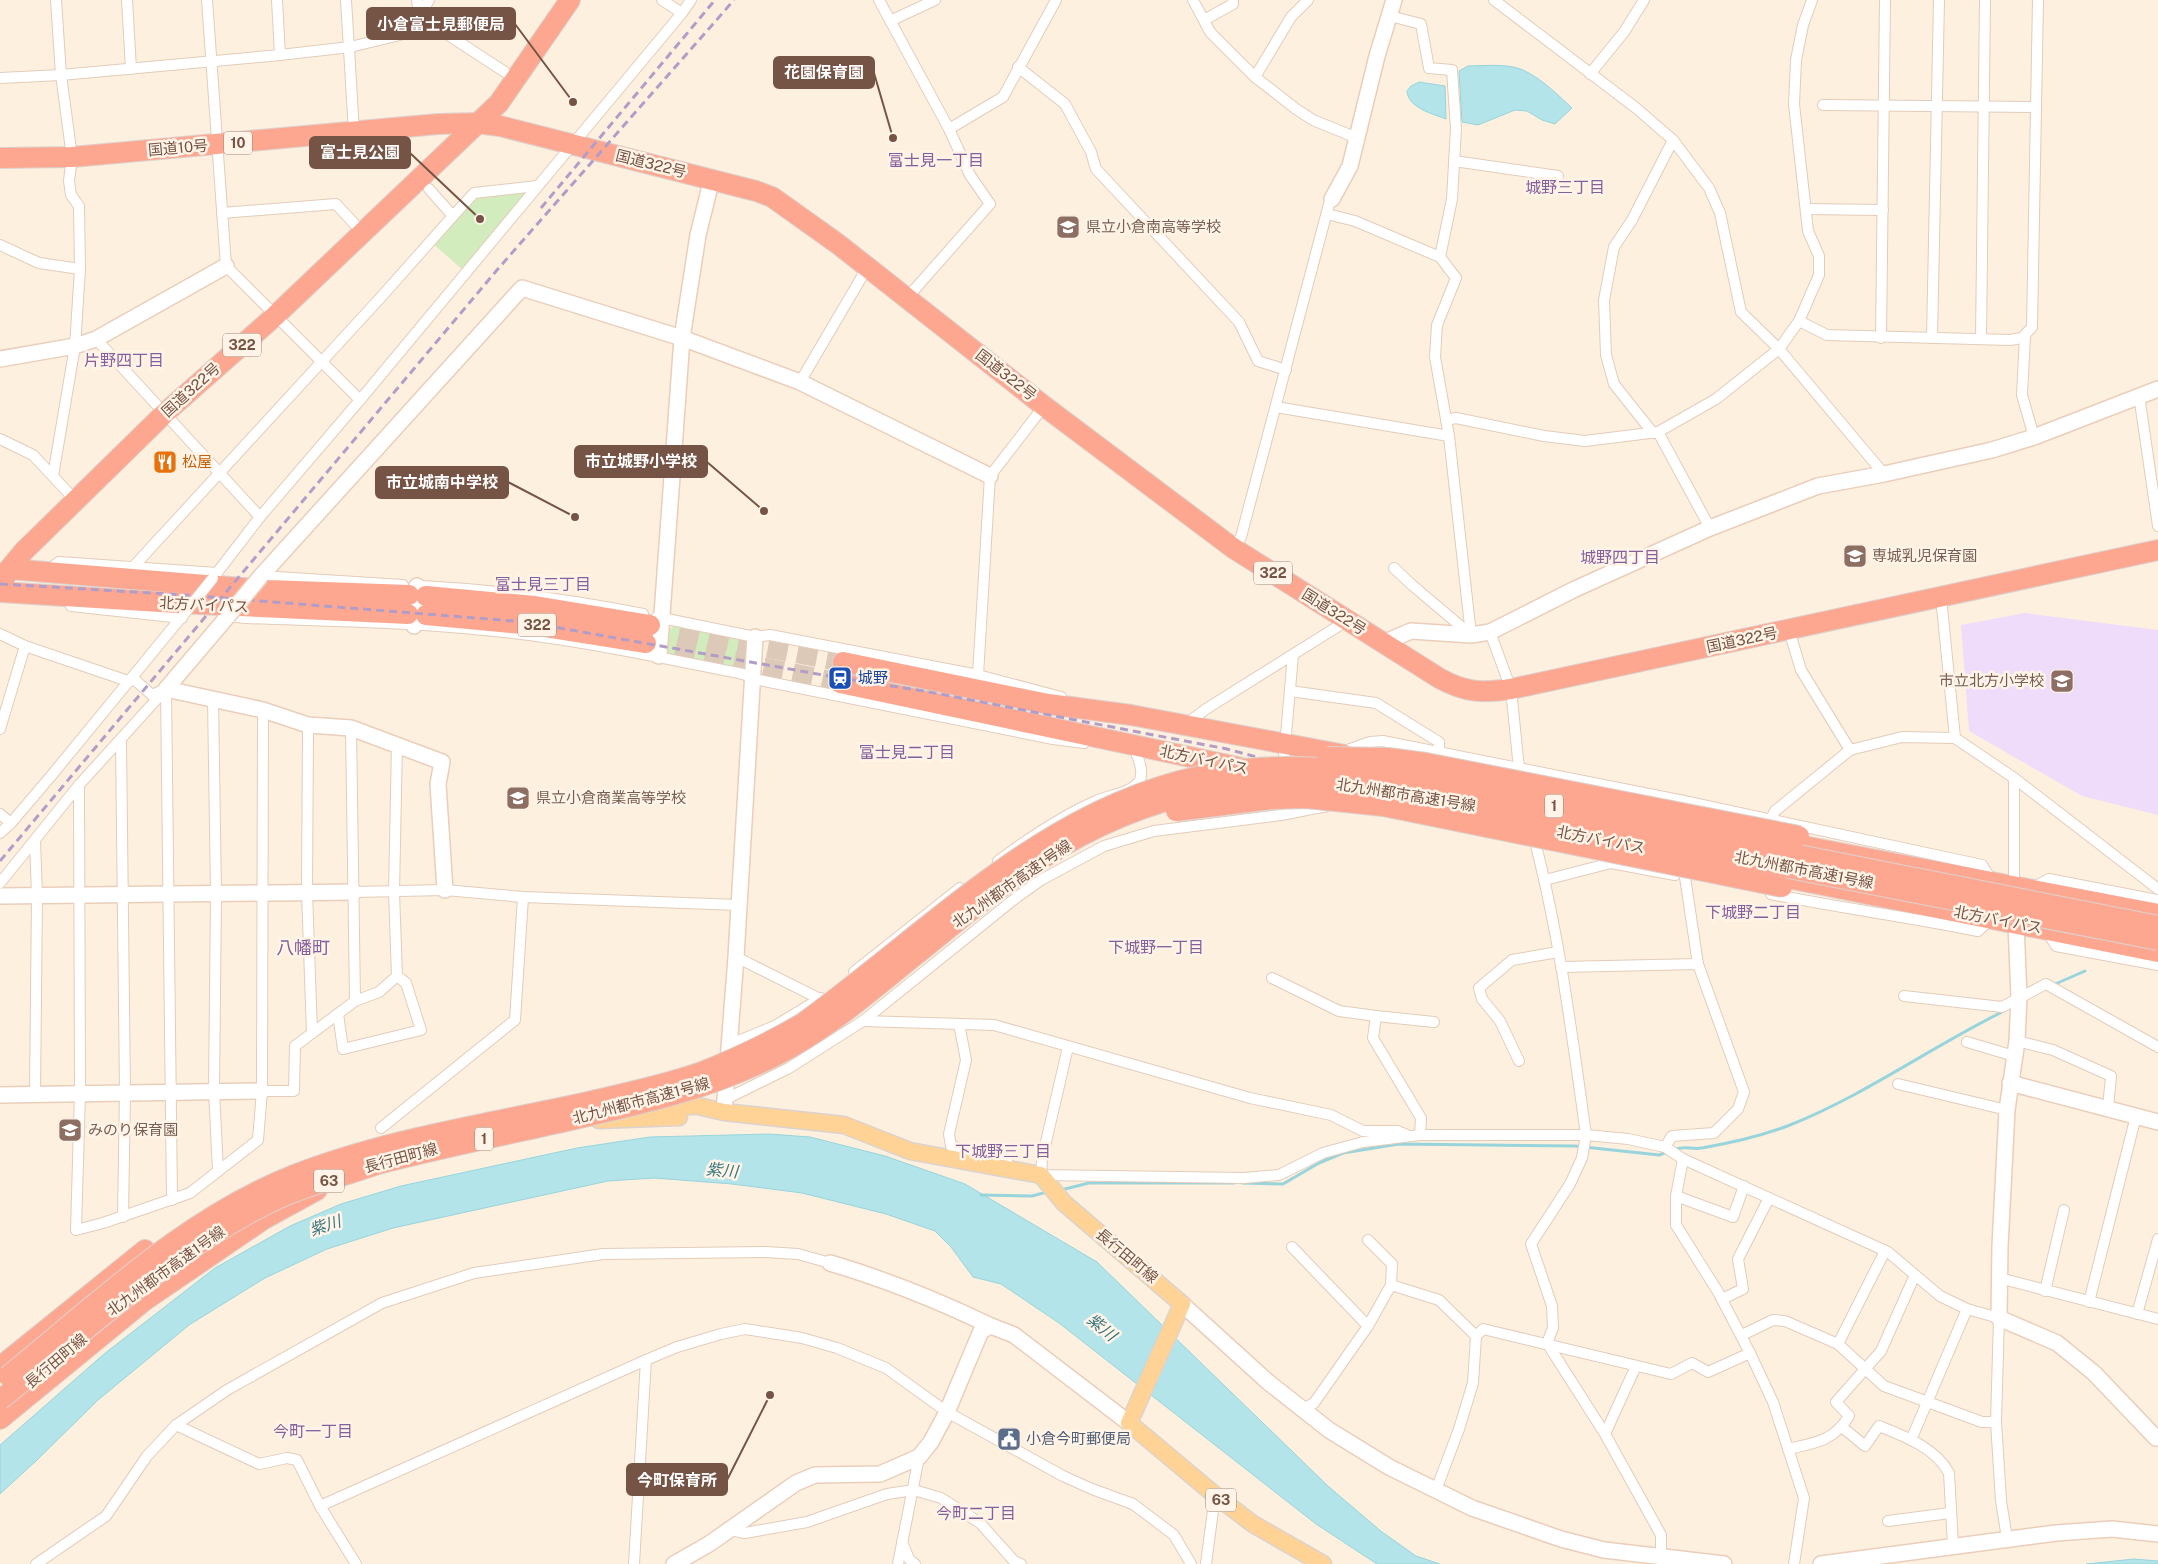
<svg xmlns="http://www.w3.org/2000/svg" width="2158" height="1564" font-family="'Public Sans','Noto Sans JP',sans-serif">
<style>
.education{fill:#eedcfa}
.green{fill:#d2ecbd}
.water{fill:#b2e4e9;stroke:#97d4dc}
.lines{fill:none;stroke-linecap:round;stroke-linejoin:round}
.stream{stroke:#97d4dc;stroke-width:3}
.highway-tunnel{stroke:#dcc9b8;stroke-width:20;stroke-dasharray:20 10;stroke-linecap:butt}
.street-casing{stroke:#e3ccba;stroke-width:12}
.secondary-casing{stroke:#eaceba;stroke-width:18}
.primary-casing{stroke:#dbd3cf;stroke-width:19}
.highway-casing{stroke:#dbd3cf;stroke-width:22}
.street{stroke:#fff;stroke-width:10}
.secondary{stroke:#fff;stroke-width:15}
.primary{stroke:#ffd295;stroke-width:16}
.highway{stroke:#fea790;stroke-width:20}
.rail{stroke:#b29dc8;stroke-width:3;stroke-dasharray:8 5;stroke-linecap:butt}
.street-bridge-casing{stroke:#e3ccba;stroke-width:12;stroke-linecap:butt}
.secondary-bridge-casing{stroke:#eaceba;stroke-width:18;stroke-linecap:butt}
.highway-bridge-casing{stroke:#dbd3cf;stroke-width:22;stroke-linecap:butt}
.street-bridge{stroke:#fff;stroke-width:10}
.secondary-bridge{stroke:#fff;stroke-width:15}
.highway-bridge{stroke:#fea790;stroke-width:20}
.labels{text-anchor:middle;stroke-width:5;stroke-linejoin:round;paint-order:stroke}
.shield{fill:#fff4e7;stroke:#9f8476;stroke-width:1}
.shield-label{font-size:14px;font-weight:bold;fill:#765445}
.street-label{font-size:15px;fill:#765445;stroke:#fff4e7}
.education-label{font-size:15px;fill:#785e54;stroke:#fff4e7;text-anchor:start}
.food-label{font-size:15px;fill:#c56008;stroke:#fff4e7;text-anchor:start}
.transit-label{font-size:15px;fill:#164399;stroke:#fff4e7;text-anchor:start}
.service-label{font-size:15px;fill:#4e5e75;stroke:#fff4e7;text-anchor:start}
.neighbourhood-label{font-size:16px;fill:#845f9b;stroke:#fff4e7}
.water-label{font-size:16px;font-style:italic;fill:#37767e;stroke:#fff4e7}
.quarter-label{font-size:18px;fill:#845f9b;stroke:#fff4e7}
.leader{fill:none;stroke:#765445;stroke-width:2}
.callout-dot{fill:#765445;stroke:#fff4e7;stroke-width:2}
.callout{fill:#765445;stroke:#765445;stroke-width:2}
.callout-label{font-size:16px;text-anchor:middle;font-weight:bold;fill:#fff}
</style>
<rect width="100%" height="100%" fill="#fef0df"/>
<path class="education" d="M2025,613L2158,630V815L2082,796L1969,731L1961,625Z"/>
<g class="green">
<path d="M532,189L464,271L432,243L475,194Z"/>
<path d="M674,625L748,641L747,667L743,670L669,656L666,652L667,632Z"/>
</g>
<g class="water">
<path d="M1468,66C1484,66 1507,63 1523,70C1541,78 1558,95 1572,108L1555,124L1542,120L1527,111L1515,110L1478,125L1462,122L1459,71Z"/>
<path d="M1419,82L1445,86L1446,119C1433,114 1408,108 1407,91L1411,86Z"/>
<path d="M769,1134L810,1137L885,1156L965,1184L1097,1262L1329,1487L1382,1532L1416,1556L1440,1564H1377L1316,1524L1059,1323L1001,1284L973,1277L951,1247L935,1231L886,1214L802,1193L732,1184L654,1178L608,1181L393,1228L327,1249L265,1278L189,1325L98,1400L37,1460L0,1494V1445L104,1354L215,1268L290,1226L341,1204L401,1186L577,1148L650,1137Z"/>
<path d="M2134,1559L2158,1561V1564H2086Z"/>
</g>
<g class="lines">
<g class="stream">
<path d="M2053,985L2085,971"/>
<path d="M1673,1150C1687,1145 1690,1150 1702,1148C1731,1143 1762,1136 1790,1125C1865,1095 1931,1047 2004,1011"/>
<path d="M1242,1183L1283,1184L1319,1163L1343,1153L1399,1144L1575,1146L1659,1155L1667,1152"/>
<path d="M1061,1190L1089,1183H1234"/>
<path d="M981,1195L1032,1196L1047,1192"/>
</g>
<g class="highway-tunnel">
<path d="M650,625L843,662"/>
<path d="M646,643L840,683"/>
</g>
<g class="street-casing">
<g id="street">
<path d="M127,0L131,69"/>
<path d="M207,0L226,266L360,400"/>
<path d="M277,0L280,55"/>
<path d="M346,0L354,132"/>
<path d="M417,0L419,16"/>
<path d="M662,0L682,13L691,0"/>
<path d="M879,0L949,129L970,175L990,204L907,298"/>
<path d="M1193,0L1210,32L1255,77L1296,109L1313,120L1357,138"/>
<path d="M1494,0L1636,108L1673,140L1709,188L1720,213L1741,312L1779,349L1884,474"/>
<path d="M419,16L505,72"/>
<path d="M1390,16L1421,24L1429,68L1452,70L1456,129L1452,199L1440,257"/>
<path d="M1204,20L1233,4V0"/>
<path d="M890,21L935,0"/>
<path d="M1018,67L1065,104L1091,152L1096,169L1239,322L1258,361L1286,370"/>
<path d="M1590,74L1624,32L1644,0"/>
<path d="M1255,77L1291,17L1308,0"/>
<path d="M0,78L61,75L280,55L350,47L400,35L419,16L429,0"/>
<path d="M1823,105L2035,107"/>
<path d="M949,129L1003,97L1056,0"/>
<path d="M1454,161L1558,176"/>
<path d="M1806,209L1883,210"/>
<path d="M222,213L336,204L362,232"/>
<path d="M1327,214L1355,221L1440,257L1456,278L1437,325L1435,357L1449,436L1471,635"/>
<path d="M453,216L474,193L537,186"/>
<path d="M0,245L39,263L80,269"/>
<path d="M1799,321L1827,335L2010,340L2022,338L2032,327L2038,0"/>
<path d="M2025,336L2022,395L2034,437"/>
<path d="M1881,338L1885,0"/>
<path d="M1932,338L1939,0"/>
<path d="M96,339L260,517"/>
<path d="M1981,339L1985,0"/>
<path d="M800,382L867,268"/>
<path d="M2139,395L2158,526"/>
<path d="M1276,407L1449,436"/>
<path d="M1446,420L1456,418L1544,436L1585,441L1658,432L1716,399L1779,349L1799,321L1819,275V256L1808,231L1794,104L1796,60L1803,25L1812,0"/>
<path d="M1658,432L1710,528"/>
<path d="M1653,433L1614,384L1606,355L1604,300L1614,247L1632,220L1673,140"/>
<path d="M0,439L33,455L76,501"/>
<path d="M53,476L75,346L80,269L79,206L71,195L69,181L72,157L61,75L56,0"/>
<path d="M1233,548L1241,537L1329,204L1332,199"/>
<path d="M134,566L382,296L453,216L429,189"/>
<path d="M1394,568L1412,585L1470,634"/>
<path d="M47,571L59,562L217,573"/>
<path d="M261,576L403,585"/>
<path d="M213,578L260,517L360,400L682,13"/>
<path d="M422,586C497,590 570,599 643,614"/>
<path d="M1941,597L1955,738"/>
<path d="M71,606L182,618"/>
<path d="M228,616L245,618C324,621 405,622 484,630C571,638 657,657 743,674L754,679L1053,739L1084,743"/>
<path d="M657,617L755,637L770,635L978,675L1061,697"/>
<path d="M1789,630L1801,670L1850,750"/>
<path d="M1490,632L1511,689L1519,769L1522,783"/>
<path d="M0,634L25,646L128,681L135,680L152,695L163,690"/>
<path d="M978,675L990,476L1044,406"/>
<path d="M166,689L172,1200"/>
<path d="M1290,691L1376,703L1439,742V752"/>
<path d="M213,699L216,893L214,1091L218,1171"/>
<path d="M1186,724L1206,709L1348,620"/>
<path d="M308,725L307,892L312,1033"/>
<path d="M0,729L25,646"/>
<path d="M121,741L125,1092L123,1217"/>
<path d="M1342,752L1370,742L1383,741L1684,801L1982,865L1992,881"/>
<path d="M1283,769L1293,655"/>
<path d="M2014,778V889"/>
<path d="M79,785L80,1093L76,1230L103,1223L190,1193L258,1140L262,1091L263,710"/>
<path d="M0,814L11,823"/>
<path d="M1771,819L1775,811L1850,750L1902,737L1955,738L2014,778L2158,889"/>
<path d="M0,833L11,823L51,776L184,614"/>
<path d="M1533,834C1559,932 1572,1034 1586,1135L1582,1158L1570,1184L1531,1244L1552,1306L1553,1328L1547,1343L1605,1434L1661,1535V1557"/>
<path d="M35,841L37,895L35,1094"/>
<path d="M998,861C1029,838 1061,816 1096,801C1109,795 1128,794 1138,783C1146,774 1137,752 1131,745"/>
<path d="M1545,880L1611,863L1675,875"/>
<path d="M0,883L79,785L166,689"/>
<path d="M2032,888L2049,879L2158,900"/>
<path d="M354,892L445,890L523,897L739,905"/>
<path d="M1771,894C1840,908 1909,917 1978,931L1991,919"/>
<path d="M2047,931L2056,946L2158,965"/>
<path d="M736,957L820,999"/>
<path d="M1561,967L1698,964"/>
<path d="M854,972L960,888"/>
<path d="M1272,978L1339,1011L1376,1016L1373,1038L1421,1118L1420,1135"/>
<path d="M1904,996L2002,1007L2046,984L2158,1047"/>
<path d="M355,1001L379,992L397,976L394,892L397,744"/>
<path d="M338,1014L343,1049L421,1030L406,983L397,976"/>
<path d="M1376,1016L1434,1022"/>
<path d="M863,1021L994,1025L1250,1098L1331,1115L1363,1131H1398L1407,1135"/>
<path d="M959,1024L966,1060L949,1134L951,1146L1007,1160L1005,1169"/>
<path d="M2017,1041L2053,1050L2111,1076L2108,1108"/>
<path d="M1967,1042L2014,1056"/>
<path d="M728,1045L775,1026L821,998"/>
<path d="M1068,1047L1042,1159L1041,1175L1244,1178L1279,1175L1323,1153L1363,1142L1420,1135H1586L1628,1139L1665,1147L1683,1159L1888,1252L1940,1296L1967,1309L1999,1318L1996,1422L2001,1501L2007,1538"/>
<path d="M1519,1061L1500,1021L1482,999L1479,988L1512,960L1558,952"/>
<path d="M1898,1084L2007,1110"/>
<path d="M262,1091H294L295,1046L355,1001L351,728"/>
<path d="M726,1099L789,1068L863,1021L1017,897L1041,880L1104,846L1154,831L1281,815L1327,806"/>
<path d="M381,1128L515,1020L523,897"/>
<path d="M1665,1147L1672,1136L1714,1133L1738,1109L1744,1092L1698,964L1685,877"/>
<path d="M1683,1159L1676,1196V1225L1718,1292L1750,1353L1773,1402L1804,1498L1794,1564"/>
<path d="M1676,1196L1733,1217L1744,1186"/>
<path d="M1368,1240L1392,1264L1391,1285L1368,1326"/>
<path d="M1292,1247L1368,1326L1314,1403L1303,1409"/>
<path d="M1999,1278L2158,1319"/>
<path d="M1391,1285L1439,1300L1476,1336"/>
<path d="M2045,1291L2064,1210"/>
<path d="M1722,1299L1743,1289L1738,1259L1769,1198"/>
<path d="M2089,1302L2136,1116"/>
<path d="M2137,1314L2158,1239"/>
<path d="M1742,1335L1773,1320L1785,1321L1838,1344L1884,1386L1982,1422H1996"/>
<path d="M1838,1344L1885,1251"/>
<path d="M176,1425L259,1464L287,1458L297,1460L320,1506L356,1564"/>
<path d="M1842,1427L1865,1446L1879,1426C1904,1436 1936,1448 1949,1473L1953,1545"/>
<path d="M1605,1434L1636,1366"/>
<path d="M1911,1440L1967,1309"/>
<path d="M1788,1449C1815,1443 1834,1441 1849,1416L1836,1402L1881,1351L1915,1275"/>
<path d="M1436,1490L1459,1429L1473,1383L1476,1336L1483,1329L1671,1374L1692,1363L1708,1372L1750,1353"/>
<path d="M320,1506L646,1360L677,1347L721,1334L745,1329L802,1338L837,1348L886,1368L947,1412L1063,1476L1092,1489L1133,1504L1174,1535L1191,1564"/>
<path d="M1888,1521L1950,1513"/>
<path d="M730,1530L745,1533L807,1522L887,1494L914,1490L941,1498L980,1523L1014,1561L1021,1564"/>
<path d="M902,1542L909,1559L915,1564"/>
<path d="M36,1564L106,1516L147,1456L176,1425L227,1390L382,1303L474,1273L603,1254L766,1252L798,1254L830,1263"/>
<path d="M634,1564L646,1360"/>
<path d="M898,1564L919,1457"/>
<path d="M1206,1564L1215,1495"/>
</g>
</g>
<g class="secondary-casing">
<g id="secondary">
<path d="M1332,199L1350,166L1377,56L1394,0"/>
<path d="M0,359L75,346L96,339L226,266"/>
<path d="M261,576L522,288L682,338L800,382L990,476"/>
<path d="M228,616L166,689L263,710L308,725L351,728L442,762L438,784L445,890"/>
<path d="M414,626L417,586"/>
<path d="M1383,643L1411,631L1471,635L1490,632L1573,590L1710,528L1818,486L1884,474L1992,450L2034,437L2158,389"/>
<path d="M659,656L682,338L698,235L712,178"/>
<path d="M0,896L354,892"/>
<path d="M2016,924L2019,997L2017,1041L2007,1110L2000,1246L1999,1318L2057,1343L2094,1373L2156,1438"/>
<path d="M2010,1083L2158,1122"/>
<path d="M0,1095L262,1091"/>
<path d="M724,1112L736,957L755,637"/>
<path d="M830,1263C888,1280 937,1300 991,1326"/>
<path d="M1182,1304L1268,1382L1329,1430L1389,1467L1472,1508L1561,1539L1604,1550L1724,1564"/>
<path d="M674,1564L709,1544L796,1483L815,1475L880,1474L919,1457L931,1442L947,1412L981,1331L991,1326L1014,1335L1129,1423"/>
<path d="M1821,1564L2056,1533L2112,1529L2158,1534"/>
</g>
</g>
<g class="primary-casing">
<g id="primary">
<path d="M648,1106H698L724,1112L844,1125L910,1151L1041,1175L1064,1203L1182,1304L1129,1423L1215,1495L1253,1524L1323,1564"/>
<path d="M599,1120L679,1117"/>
</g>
</g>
<g class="highway-casing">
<g id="highway">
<path d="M0,158L72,157L438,124L476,123L500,126L756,191L772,197L838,244L1044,406L1233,548L1439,678C1466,693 1482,693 1511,689L2158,550"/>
<path d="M9,569L267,590L409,595"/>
<path d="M0,587L9,569L24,551L165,413L275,316L499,103L570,0"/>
<path d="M0,592L176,603L408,614"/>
<path d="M426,596L535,606L650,625"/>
<path d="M426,615L533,625L646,643"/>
<path d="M843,662L1048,704L1131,715L1345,755"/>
<path d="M840,683L1247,769"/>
<path d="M1788,843L2158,914"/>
<path d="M1758,872L2158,952"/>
<path d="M0,1367L145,1250"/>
<path d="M0,1419L144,1301L264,1219L317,1190"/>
</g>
</g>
<use href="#street" class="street"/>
<use href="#secondary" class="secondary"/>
<use href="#primary" class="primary"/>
<use href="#highway" class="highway"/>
<g class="rail">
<path d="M541,208L715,0"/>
<path d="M0,584L185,595L526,622L840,678L924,691L1227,749L1293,767L1853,887L2158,945"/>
<path d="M0,861L497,270L734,0"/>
</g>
<g class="street-bridge-casing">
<path id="street-bridge" d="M184,614L213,578"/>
</g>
<g class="secondary-bridge-casing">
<path id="secondary-bridge" d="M228,616L261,576"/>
</g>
<g class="highway-bridge-casing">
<g id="highway-bridge">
<path d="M1327,757L1388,758L1426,763L1799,836"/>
<path d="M1176,811L1272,799L1306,798L1383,806L1782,887"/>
<path d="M8,1376C98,1303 185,1218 294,1175C386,1139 487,1124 583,1103C622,1094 661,1086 699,1073C735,1059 769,1043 803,1023C941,923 1065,786 1245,769C1293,764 1340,769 1388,774L2158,926"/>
<path d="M0,1400C82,1334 168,1255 261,1207C298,1187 339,1178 378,1164C441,1148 504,1135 567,1121C638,1105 707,1090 773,1057C826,1031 871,991 917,954C957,922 997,888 1040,860C1150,789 1255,772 1384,789L2158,940"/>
</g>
</g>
<use href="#street-bridge" class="street-bridge"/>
<use href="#secondary-bridge" class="secondary-bridge"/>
<use href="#highway-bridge" class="highway-bridge"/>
</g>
<defs>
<g id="school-square" transform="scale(1.25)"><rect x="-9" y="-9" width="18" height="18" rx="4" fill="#8d6e63" stroke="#fff4e7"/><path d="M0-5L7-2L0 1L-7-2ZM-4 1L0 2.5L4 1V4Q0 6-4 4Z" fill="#fff"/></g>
<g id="restaurant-square" transform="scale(1.25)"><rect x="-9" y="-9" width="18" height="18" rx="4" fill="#e8710a" stroke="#fff4e7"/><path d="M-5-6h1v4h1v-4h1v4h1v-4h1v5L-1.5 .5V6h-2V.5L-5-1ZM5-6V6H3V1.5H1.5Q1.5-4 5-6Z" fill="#fff"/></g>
<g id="station-square" transform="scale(1.25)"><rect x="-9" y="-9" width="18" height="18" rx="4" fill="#1a4fb4" stroke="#fff4e7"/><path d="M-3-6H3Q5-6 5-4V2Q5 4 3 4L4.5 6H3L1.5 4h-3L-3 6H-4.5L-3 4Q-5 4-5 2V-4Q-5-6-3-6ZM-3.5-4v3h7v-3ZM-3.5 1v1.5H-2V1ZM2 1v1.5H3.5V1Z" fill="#fff"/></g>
<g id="civic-square" transform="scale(1.25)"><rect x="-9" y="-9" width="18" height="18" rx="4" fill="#5c6f8a" stroke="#fff4e7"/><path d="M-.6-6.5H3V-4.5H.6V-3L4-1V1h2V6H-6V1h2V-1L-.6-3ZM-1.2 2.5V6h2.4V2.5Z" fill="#fff"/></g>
</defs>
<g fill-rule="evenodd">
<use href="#school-square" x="1068" y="227"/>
<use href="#restaurant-square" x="165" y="462"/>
<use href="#school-square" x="1855" y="556"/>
<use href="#station-square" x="840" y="678"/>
<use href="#school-square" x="2062" y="681"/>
<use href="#school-square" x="518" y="798"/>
<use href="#school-square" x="70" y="1130"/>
<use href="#civic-square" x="1009" y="1439"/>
</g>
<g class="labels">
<g class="shield">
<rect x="224" y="131.5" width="28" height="23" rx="4"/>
<rect x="223" y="333.5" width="38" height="23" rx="4"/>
<rect x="1254" y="561.5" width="38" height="23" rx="4"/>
<rect x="518" y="613.5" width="38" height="23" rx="4"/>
<rect x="1545" y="794.5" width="18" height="23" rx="4"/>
<rect x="475" y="1127.5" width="18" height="23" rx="4"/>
<rect x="314" y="1169.5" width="30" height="23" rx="4"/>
<rect x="1206" y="1488.5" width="30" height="23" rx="4"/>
</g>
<g class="shield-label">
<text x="238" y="148">10</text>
<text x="242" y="350">322</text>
<text x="1273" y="578">322</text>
<text x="537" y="630">322</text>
<text x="1554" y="811">1</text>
<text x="484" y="1144">1</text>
<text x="329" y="1186">63</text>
<text x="1221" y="1505">63</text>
</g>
<g class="street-label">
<text transform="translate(178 148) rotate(-5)" y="5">国道10号</text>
<text transform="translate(651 164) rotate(14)" y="5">国道322号</text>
<text transform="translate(1006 375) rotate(38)" y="5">国道322号</text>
<text transform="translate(191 390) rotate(-42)" y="5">国道322号</text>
<text transform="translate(204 605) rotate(3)" y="5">北方バイパス</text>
<text transform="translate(1334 612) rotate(32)" y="5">国道322号</text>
<text transform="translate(1742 640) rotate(-12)" y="5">国道322号</text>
<text transform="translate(1204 760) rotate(12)" y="5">北方バイパス</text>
<text transform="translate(1406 795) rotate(9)" y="5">北九州都市高速1号線</text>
<text transform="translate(1601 840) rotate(11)" y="5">北方バイパス</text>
<text transform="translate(1804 870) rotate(11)" y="5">北九州都市高速1号線</text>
<text transform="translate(1012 884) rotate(-35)" y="5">北九州都市高速1号線</text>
<text transform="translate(1998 920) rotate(11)" y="5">北方バイパス</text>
<text transform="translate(641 1101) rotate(-15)" y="5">北九州都市高速1号線</text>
<text transform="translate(401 1158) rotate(-15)" y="5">長行田町線</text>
<text transform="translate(1127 1256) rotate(40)" y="5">長行田町線</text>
<text transform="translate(166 1271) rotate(-36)" y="5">北九州都市高速1号線</text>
<text transform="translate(56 1361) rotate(-40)" y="5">長行田町線</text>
</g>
<g class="education-label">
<text x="1086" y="232">県立小倉南高等学校</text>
<text x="1872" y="561">専城乳児保育園</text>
<text x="2044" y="686" text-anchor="end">市立北方小学校</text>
<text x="536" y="803">県立小倉商業高等学校</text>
<text x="88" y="1135">みのり保育園</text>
</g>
<g class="food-label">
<text x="182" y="467">松屋</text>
</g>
<g class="transit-label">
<text x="858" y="683">城野</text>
</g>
<g class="service-label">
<text x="1026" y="1444">小倉今町郵便局</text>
</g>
<g class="neighbourhood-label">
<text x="936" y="166">富士見一丁目</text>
<text x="1565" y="193">城野三丁目</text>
<text x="124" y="366">片野四丁目</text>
<text x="1620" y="563">城野四丁目</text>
<text x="543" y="590">富士見三丁目</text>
<text x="907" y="758">富士見二丁目</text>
<text x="1753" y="918">下城野二丁目</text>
<text x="1156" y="953">下城野一丁目</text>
<text x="1003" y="1157">下城野三丁目</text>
<text x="313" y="1437">今町一丁目</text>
<text x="976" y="1519">今町二丁目</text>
</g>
<g class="water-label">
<text transform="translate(722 1170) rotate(5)" y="6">紫川</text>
<text transform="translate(325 1225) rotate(-18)" y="6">紫川</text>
<text transform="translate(1102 1327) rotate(39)" y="6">紫川</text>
</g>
<g class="quarter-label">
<text x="303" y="954">八幡町</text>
</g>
</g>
<path class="leader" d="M573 102L515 24M893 138L874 73M480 219L410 153M764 511L707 462M575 517L508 482M770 1395L727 1480"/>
<g class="callout-dot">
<circle cx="573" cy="102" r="5"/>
<circle cx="893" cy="138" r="5"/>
<circle cx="480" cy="219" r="5"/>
<circle cx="764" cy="511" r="5"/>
<circle cx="575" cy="517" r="5"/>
<circle cx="770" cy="1395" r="5"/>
</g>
<g class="callout">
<rect x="367" y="8" width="148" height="31" rx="5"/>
<rect x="774" y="57" width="100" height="31" rx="5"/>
<rect x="310" y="137" width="100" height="31" rx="5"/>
<rect x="575" y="446" width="132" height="31" rx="5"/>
<rect x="376" y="467" width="132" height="31" rx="5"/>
<rect x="627" y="1464" width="100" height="31" rx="5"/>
</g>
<g class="callout-label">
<text x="441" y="30">小倉富士見郵便局</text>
<text x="824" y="78">花園保育園</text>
<text x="360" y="158">富士見公園</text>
<text x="641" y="467">市立城野小学校</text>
<text x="442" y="488">市立城南中学校</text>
<text x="677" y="1486">今町保育所</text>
</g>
</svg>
